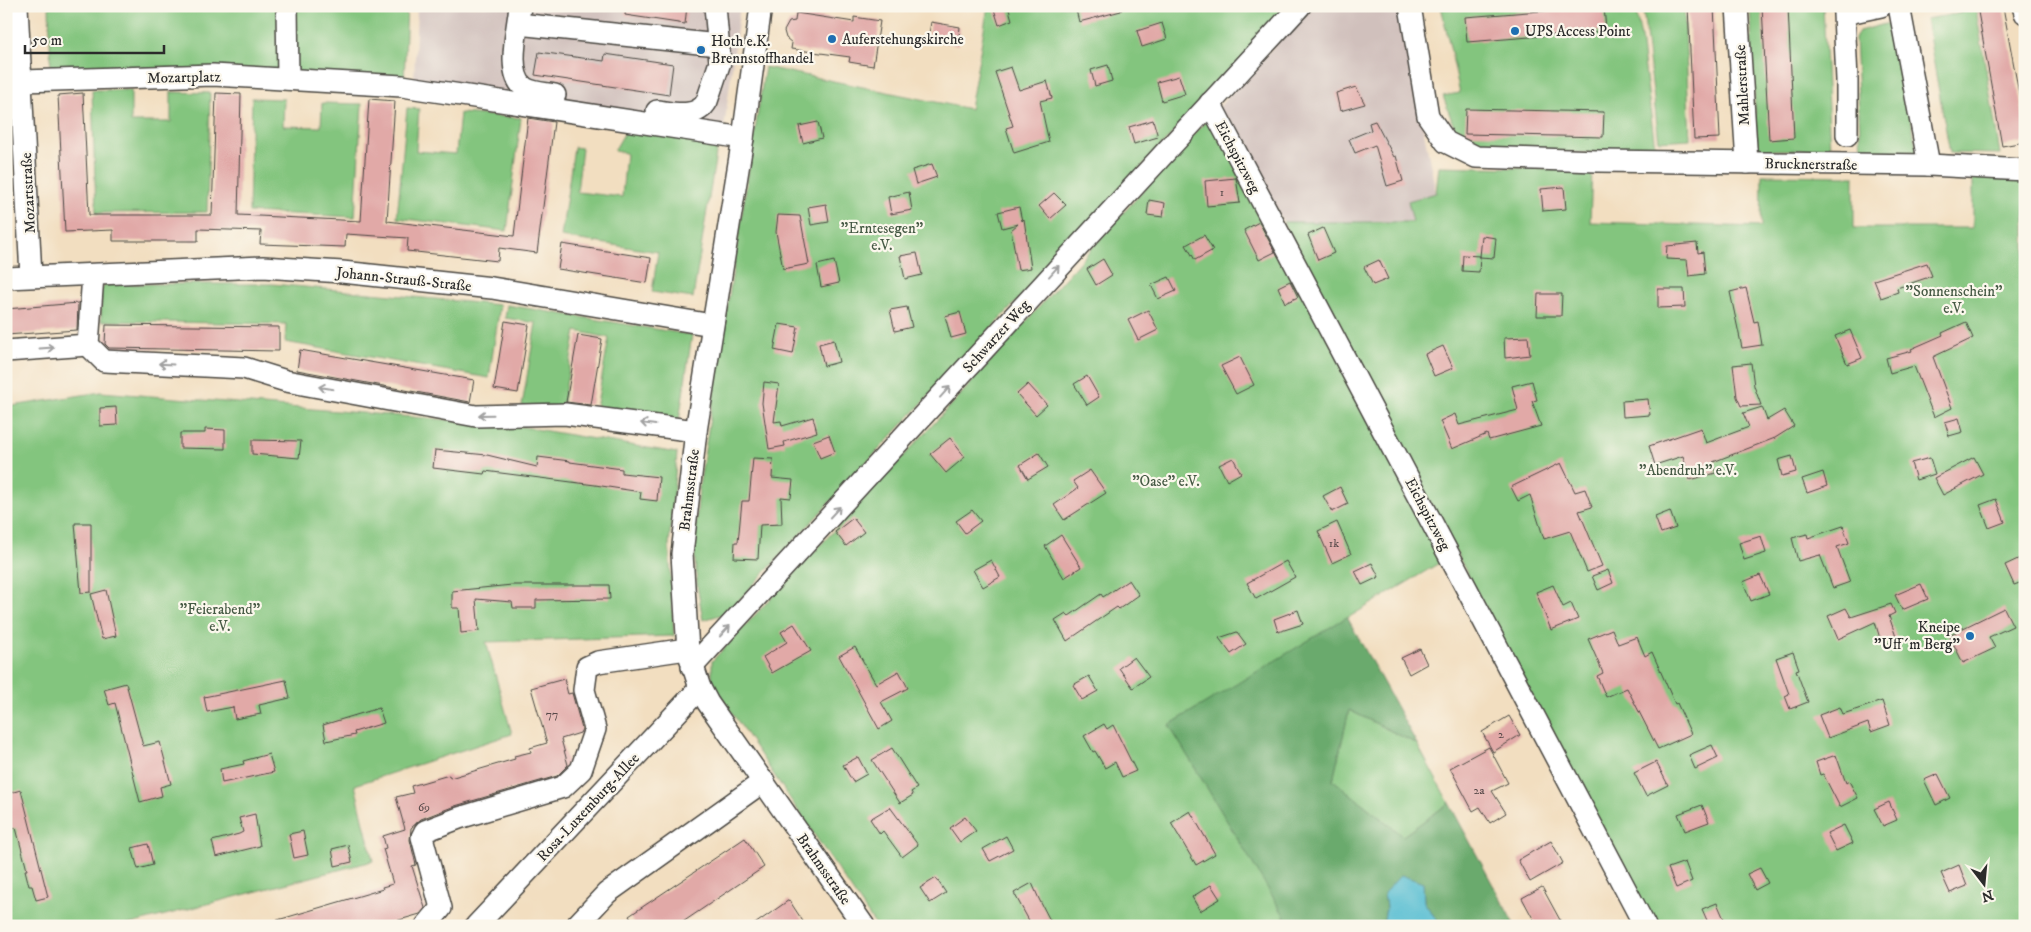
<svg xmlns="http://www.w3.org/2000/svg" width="2031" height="932" font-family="'IM FELL DW Pica',serif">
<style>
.industrial{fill:#d0c0bc}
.green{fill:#83c57e;stroke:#577854}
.forest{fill:#6aaa6d;stroke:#4a6a4c}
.water{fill:#55bdd2;stroke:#40747e}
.building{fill:#e1a9a7}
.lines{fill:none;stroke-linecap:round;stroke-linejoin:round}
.minor-casing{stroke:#494641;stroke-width:24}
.minor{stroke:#fff;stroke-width:21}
.oneway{stroke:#a0a0a0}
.poi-dot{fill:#1f6fb2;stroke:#fbf7ec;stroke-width:2}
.labels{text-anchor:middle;stroke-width:4.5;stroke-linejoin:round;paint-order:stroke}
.number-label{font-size:12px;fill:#584a4a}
.poi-label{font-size:15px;fill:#2b2b2b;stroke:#fbf7ec;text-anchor:start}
.street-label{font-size:15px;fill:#2b2b2b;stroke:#fbf7ec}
.park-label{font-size:15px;fill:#455944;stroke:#fbf7ec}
</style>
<rect width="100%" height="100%" fill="#fbf7ec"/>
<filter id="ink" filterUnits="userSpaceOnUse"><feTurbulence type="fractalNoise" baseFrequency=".02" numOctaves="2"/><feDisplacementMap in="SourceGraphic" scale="10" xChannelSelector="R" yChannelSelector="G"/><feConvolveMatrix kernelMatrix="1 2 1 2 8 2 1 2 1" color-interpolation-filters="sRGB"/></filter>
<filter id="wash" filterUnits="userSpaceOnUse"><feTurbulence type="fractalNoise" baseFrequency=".0096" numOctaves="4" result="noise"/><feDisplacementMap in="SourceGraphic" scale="20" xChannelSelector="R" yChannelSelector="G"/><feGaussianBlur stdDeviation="1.12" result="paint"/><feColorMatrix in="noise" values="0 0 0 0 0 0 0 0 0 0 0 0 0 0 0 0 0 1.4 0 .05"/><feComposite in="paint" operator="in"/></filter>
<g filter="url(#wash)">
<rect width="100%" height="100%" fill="#f2dec0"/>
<g class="industrial">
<path d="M417,6H740L724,129L414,82Z"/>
<path d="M1311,6H1399L1436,193L1414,222H1283L1217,109Z"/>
</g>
<g class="green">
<path d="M49,6H407L404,82L51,76Z"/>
<path d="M988,6H1291L727,613L703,620L697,585L694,547L699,488L765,67L970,109Z"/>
<path d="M1441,6H1635L1641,38L1655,147L1607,153L1473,150L1457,135L1443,96L1460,93Z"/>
<path d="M1660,6H1684L1690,139L1659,141L1643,9Z"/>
<path d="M1750,6H1823L1830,150H1757Z"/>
<path d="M1961,6H1983V9L1976,10L2000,154L1950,153L1926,19L1962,13Z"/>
<path d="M1889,23L1895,28L1917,152L1861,151L1855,39L1859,31Z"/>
<path d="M92,90H131V122H171V92L210,93L207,212L96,213Z"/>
<path d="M252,98L284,99L283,126L321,127L322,103L362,104L355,217L249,212Z"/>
<path d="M407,108L419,109L416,151L456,154L460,113L521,118L507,231L397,218Z"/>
<path d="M1211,115L1446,559L1169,725L1286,917L1273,926H876L712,683V661L955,401Z"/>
<path d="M628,127L718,141L693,298L652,292L658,252L561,237L574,147L582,148L577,192L622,197L626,153L614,151Z"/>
<path d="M1439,166L1592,170L1590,222L1761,227L1762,175L1854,176V228H1973V175L2025,177V926H1652L1283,222H1413L1408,201L1436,193Z"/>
<path d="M105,284H272L500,305L489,378L285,342L286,324L101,321V291Z"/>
<path d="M507,305L692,335L679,421L596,409L609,338L576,331L562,407L522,406L536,323L505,318Z"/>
<path d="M101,392L512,425L677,453L669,545L674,636L486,642L512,734L355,785L373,861L123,926H6V407Z"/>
<path d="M1349,710L1417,744L1449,803L1403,836L1333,780Z"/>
</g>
<path class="forest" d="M1347,617L1417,744L1349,710L1333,780L1403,836L1449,803L1515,926H1441L1424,902L1423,883L1384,893L1386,907L1383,926H1273L1285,917L1169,725Z"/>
<path class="water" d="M1401,875L1423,883L1424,902L1441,926H1383L1386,907L1384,893Z"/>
<g id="blocks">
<g class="building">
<path d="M626,6H687L685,24L625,15Z"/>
<path d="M993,6H1008L1012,20L999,25Z"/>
<path d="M1075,6H1121V11L1079,22Z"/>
<path d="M1604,6L1606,31L1467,42L1465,17Z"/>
<path d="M1688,6H1714L1720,138L1694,139Z"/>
<path d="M1762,6H1788L1794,138L1769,140Z"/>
<path d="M2003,7L2025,126V142L2002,146L1978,12Z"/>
<path d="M796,13L854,22V17L880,21L873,66L849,62L850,57L791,49L792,43L786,38L784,31L789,22L795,21Z"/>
<path d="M931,22L960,27L958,45L928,40Z"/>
<path d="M1162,23L1167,39L1142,47L1137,31Z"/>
<path d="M539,52L604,61L605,54L673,64L669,95L535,75Z"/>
<path d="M1108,65L1112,81L1095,86L1091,70Z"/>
<path d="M1011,67L1019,90L1047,81L1052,98L1040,101L1049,142L1014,153L1006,128L1013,126L995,72Z"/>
<path d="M1179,76L1185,94L1162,101L1157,82Z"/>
<path d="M1356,87L1365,104L1340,111L1336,93Z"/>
<path d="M83,93L89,215H212L216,93L241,94L238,215L361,221L369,99L395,101L387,221L514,236L528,118L554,122L537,253L499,248L498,261L407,251L408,238L346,234L345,247L260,244L261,231L198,229V241H113V230L65,232L58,95Z"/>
<path d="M1466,109L1604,112L1603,137L1465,134Z"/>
<path d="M1153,120L1158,137L1134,144L1129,127Z"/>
<path d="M1375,121L1394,157L1396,156L1403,181L1387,186L1375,145L1355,153L1349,139L1371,130L1369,123Z"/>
<path d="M818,122L822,138L803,143L799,126Z"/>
<path d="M932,164L937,177L916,184L912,170Z"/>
<path d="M1236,178L1240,203L1207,206L1205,181Z"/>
<path d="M1564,187L1566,209L1543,211L1541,189Z"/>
<path d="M909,192L912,210L891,214L888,197Z"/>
<path d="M1054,193L1066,205L1050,219L1039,206Z"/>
<path d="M1149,200L1165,203L1163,217L1147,215Z"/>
<path d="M826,204L829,222L811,225L808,207Z"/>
<path d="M1019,207L1022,221L1024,219L1031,268L1018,270L1011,230L1018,224L1002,228L998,212Z"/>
<path d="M778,215L800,216L809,264L783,269L776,232Z"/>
<path d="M1259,222L1275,252L1259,260L1244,230Z"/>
<path d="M1323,228L1334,253L1318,260L1308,235Z"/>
<path d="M1204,235L1213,250L1195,260L1186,245Z"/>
<path d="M1482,236L1496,238L1494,258L1480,257Z"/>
<path d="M1697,243L1698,253L1703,252L1705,274L1689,276L1687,260L1666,259L1667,246Z"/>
<path d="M562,244L651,258L647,283L558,269Z"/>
<path d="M917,253L922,275L905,279L900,256Z"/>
<path d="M1463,255L1480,256L1479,272L1462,271Z"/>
<path d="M1103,259L1112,275L1096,285L1087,269Z"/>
<path d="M1379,260L1388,279L1373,285L1364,267Z"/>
<path d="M834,261L839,283L821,287L817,265Z"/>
<path d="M1927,263L1932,276L1897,288L1898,292L1881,298L1874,280Z"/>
<path d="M1169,277L1176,291L1158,299L1151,285Z"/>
<path d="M1290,281L1298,297L1285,303L1278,287Z"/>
<path d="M1746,288L1754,322L1758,321L1762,345L1742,348L1730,292Z"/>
<path d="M1658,289H1684L1685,307L1658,308Z"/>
<path d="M1538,294H1562L1561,316H1537Z"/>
<path d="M78,303L77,330L6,335V309Z"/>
<path d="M907,307L912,327L895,331L890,310Z"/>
<path d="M1148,310L1158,330L1138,340L1128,320Z"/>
<path d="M960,312L966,334L951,338L945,316Z"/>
<path d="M505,321L529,325L518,393L494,389Z"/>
<path d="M1966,322L1973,338L1933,357L1952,408L1934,417L1914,366L1890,373L1886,358L1912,351L1911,349L1943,335L1942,333Z"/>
<path d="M779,324L798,327L793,354L774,350Z"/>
<path d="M106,325L279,327V351L109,348L105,344Z"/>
<path d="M1850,330L1862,358L1847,364L1835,336Z"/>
<path d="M578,335L602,339L591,405L566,402Z"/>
<path d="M1528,337L1530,355L1505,358L1504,338Z"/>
<path d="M834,340L839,362L824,366L819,344Z"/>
<path d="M1443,346L1453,368L1434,376L1425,354Z"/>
<path d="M300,350L474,380L470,402L297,370Z"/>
<path d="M1240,357L1254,385L1236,394L1221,366Z"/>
<path d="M1751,363L1754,386L1761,405L1741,406L1737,397L1733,365Z"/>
<path d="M1087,376L1099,397L1087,405L1074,384Z"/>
<path d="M1532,381L1537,400L1532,401L1541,426L1489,440L1487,434L1452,449L1440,421L1455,414L1459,425L1518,410L1512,386Z"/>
<path d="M764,382L779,384L774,422L781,421L782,426L813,417L817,432L784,442L785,446L769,449L762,403Z"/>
<path d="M1028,384L1047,405L1036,415L1017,394Z"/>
<path d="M1648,399L1650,415L1623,417L1622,401Z"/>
<path d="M116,407L117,425L100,426V408Z"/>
<path d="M1762,407L1767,420L1784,410L1794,426L1775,438L1713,462L1716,473L1690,480L1683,456L1655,465L1649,446L1701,428L1706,443L1749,427L1743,413Z"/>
<path d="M1959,418L1963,432L1949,436L1945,422Z"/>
<path d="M205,429L225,430V449L180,448V433H205Z"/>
<path d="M829,435L835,452L820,458L813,441Z"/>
<path d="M950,438L965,457L946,473L930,454Z"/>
<path d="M252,440L301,441L299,458L252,454Z"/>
<path d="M435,450L487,455L537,467L538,457L570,461V462L622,469V473L659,477L657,501L640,499L641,492L595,485L485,471L484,474L433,468Z"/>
<path d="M1039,453L1048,467L1028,479L1020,465Z"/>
<path d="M1792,456L1796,472L1782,476L1778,460Z"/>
<path d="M1974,457L1983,474L1943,495L1934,478Z"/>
<path d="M753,458L773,459L772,478L793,480L791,498L781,497L782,524L760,525L758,559L734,558L735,542H738L742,501H749Z"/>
<path d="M1233,458L1241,473L1227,481L1219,465Z"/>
<path d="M1930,458L1935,474L1916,480L1911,463Z"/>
<path d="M1561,463L1575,492L1585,489L1592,507L1579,511L1602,566L1587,572L1570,531L1544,539L1530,495L1518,501L1511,487Z"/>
<path d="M1090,470L1106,493L1064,520L1054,505L1078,488L1073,481Z"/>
<path d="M1823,472L1827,486L1807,493L1802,479Z"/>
<path d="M1340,487L1348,504L1332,512L1323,496Z"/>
<path d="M1996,499L2005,522L1989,528L1980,505Z"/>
<path d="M972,510L981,521L965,533L956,521Z"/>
<path d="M1670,511L1676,528L1661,533L1655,517Z"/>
<path d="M853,518L864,532L846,546L835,532Z"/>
<path d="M1337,522L1351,554L1332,563L1318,531Z"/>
<path d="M75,523H91V592L81,593Z"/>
<path d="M1843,526L1849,543L1837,547L1850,582L1833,588L1820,555L1798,561L1792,538L1807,534L1808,538Z"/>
<path d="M1061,535L1081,567L1064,578L1045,546Z"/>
<path d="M1761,536L1766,553L1744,560L1739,543Z"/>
<path d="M2020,558L2025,569V581L2014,585L2005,565Z"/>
<path d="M991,560L1000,577L983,587L973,570Z"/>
<path d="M1286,561L1295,577L1256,599L1247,583Z"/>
<path d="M1372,563L1379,577L1362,585L1355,571Z"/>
<path d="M1608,570L1613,583L1598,590L1592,576Z"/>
<path d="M1760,575L1769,594L1751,601L1743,582Z"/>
<path d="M1129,580L1139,595L1119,609L1117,607L1067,641L1055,620L1066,613L1069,616L1101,594L1103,597Z"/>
<path d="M1921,584L1928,599L1902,610L1895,595Z"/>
<path d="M512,585H609L610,599L536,600V608H513L512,602L476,599L479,631L461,633L459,608H452V591Z"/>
<path d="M1553,585L1563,607L1571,603L1578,619L1551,630L1536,592Z"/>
<path d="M106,590L116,636L102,639L91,594Z"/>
<path d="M1891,604L1895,613L1889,616L1897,640L1882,645L1875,622L1838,639L1828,616L1846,608L1851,617Z"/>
<path d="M2004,608L2013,626L1989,637L1995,648L1963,663L1949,635Z"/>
<path d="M1298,610L1303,624L1278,632L1274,619Z"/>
<path d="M794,624L811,651L772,673L763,657L787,642L781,632Z"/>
<path d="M1612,629L1618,644L1637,637L1645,656L1652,652L1675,704L1677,703L1691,734L1658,749L1627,688L1606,697L1597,676L1603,673L1588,639Z"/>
<path d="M1237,632L1246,644L1231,654L1219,638Z"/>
<path d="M855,647L876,684L899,671L908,688L881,702L892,721L879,729L839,656Z"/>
<path d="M1420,649L1427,664L1409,674L1401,658Z"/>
<path d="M1793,652L1799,669L1796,670L1808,702L1790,709L1785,696L1789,694L1776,658Z"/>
<path d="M1134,657L1149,677L1133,688L1119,668Z"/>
<path d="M1089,676L1098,691L1082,700L1073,685Z"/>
<path d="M564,679L568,694L572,693L582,729L580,733L561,739L568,765L557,776L455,806L421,819L411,828L410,840L416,865L412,866L425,908L420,914L379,926H272L271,922L383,889L382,887L393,884L383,849L386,848L383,836L405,829L396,797L413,793L411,786L449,775L450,778L515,759L514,756L531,752L530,748L547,743L531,688Z"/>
<path d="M286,680L290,698L259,705L261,714L235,719L233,707L207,712L204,697Z"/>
<path d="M126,683L143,746L160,742L171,784L160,787L162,796L140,802L115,703L109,705L104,689Z"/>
<path d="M1882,701L1890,725L1871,732L1868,723L1828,738L1819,715L1840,707L1843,714Z"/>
<path d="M379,708L384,723L354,732L355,735L326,741L323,725Z"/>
<path d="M1509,716L1520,735L1493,752L1482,732Z"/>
<path d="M1104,724L1107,729L1113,725L1136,771L1122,777L1115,762L1105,768L1095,751L1093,752L1084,736Z"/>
<path d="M1712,745L1718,758L1695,769L1689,755Z"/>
<path d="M1489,747L1508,783L1492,791L1506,813L1490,823L1480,807L1473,811L1450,768Z"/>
<path d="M892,748L917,788L911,792L913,795L900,803L872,760Z"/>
<path d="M269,754L274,772L222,783L220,769L244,764L243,761Z"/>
<path d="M1836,755L1846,783L1849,781L1858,798L1840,807L1823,774L1820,775L1816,762Z"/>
<path d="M858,757L867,774L853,782L843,765Z"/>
<path d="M1656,762L1668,785L1646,796L1634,773Z"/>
<path d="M1938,774L1950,798L1936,805L1924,780Z"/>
<path d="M21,790L48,897L36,900L32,886H29L25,870H27L16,828L6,830V794Z"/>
<path d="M1889,802L1897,820L1883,826L1874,809Z"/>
<path d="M1702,805L1709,822L1685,831L1678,814Z"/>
<path d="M890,807L918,845L902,857L883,831L880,834L870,819Z"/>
<path d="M1190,811L1215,854L1196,865L1171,823Z"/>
<path d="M255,814L260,846L216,857L212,841L239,834L243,832L239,818Z"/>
<path d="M965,817L976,831L960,842L950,828Z"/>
<path d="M1844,825L1853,843L1836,851L1827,833Z"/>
<path d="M303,831L308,855L294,858L289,834Z"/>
<path d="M1006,836L1013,849L990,861L983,849Z"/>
<path d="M745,838L764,867L677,926H635L629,916Z"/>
<path d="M1551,841L1563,863L1530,882L1518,860Z"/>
<path d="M148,844L153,865L138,869L132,848Z"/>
<path d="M348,845L352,862L335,866L332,849Z"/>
<path d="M1685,862L1692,881L1676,888L1668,868Z"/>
<path d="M1959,865L1967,886L1950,893L1941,873Z"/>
<path d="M1760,868L1768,883L1755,890L1747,874Z"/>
<path d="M936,878L946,893L930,903L920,888Z"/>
<path d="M1032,883L1039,899L1053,926H1032L1014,893Z"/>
<path d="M1211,885L1220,899L1200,911L1192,897Z"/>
<path d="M1542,887L1560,920L1549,926H1537L1522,898Z"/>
<path d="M789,900L806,926H752Z"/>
<path d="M1717,903L1724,919L1709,925L1702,909Z"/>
</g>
</g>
</g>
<g filter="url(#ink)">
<use href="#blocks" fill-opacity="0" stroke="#494641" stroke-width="1"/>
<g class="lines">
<g class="minor-casing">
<g id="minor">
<path d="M17,6L31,276"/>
<path d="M287,6L288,79"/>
<path d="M520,6C518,27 505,75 525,88C533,93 545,93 555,95"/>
<path d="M761,6L743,138L696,431L682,554L688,651L700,688L708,703L864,926"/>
<path d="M1410,6L1428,116L1446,142L1476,157L1598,161L1929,165L2025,170"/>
<path d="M1737,6L1747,163"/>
<path d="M1899,6L1929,165"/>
<path d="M2023,6L2025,13"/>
<path d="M518,24L718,45"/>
<path d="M23,81L213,75L402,86L743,138"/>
<path d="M1210,103L1645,926"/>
<path d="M657,111C674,113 697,119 707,101L720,62L715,6"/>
<path d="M1847,135V80L1844,14L1881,6"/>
<path d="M93,275L88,345L104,361L244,368L286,381L476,416L565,414L696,431"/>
<path d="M6,278L263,267L342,272L492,288L712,325"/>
<path d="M6,351L88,345"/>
<path d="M692,667C895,447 1096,225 1300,6"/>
<path d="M426,926L441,908L422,837L425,831L459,818L563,787L581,770L595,729L584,690L587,667L598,662L680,650L688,651"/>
<path d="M476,926L700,688"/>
<path d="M576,926L607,893L764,781"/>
</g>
</g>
<use href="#minor" class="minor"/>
</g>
<defs><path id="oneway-shaft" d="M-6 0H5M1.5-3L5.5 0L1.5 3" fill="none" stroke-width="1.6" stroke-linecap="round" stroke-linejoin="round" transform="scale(1.25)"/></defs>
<g class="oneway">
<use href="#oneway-shaft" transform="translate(1054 271) rotate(-48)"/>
<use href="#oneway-shaft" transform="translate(47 348) rotate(-4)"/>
<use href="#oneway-shaft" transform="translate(166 364) rotate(-177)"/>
<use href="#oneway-shaft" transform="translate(326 388) rotate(-170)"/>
<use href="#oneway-shaft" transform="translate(945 392) rotate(-48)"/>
<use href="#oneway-shaft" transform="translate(486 415) rotate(179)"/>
<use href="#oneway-shaft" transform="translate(648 424) rotate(-172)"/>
<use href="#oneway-shaft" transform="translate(835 512) rotate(-47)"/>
<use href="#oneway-shaft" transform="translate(725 631) rotate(-47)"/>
</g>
</g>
<g class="poi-dot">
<circle cx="1515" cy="31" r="5"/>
<circle cx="832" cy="39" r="5"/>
<circle cx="701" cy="50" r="5"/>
<circle cx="1970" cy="636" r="5"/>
</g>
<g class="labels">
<g class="number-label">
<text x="1222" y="196">1</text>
<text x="1334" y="547">1k</text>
<text x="552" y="718">77</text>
<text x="1501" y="738">2</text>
<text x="1479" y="794">2a</text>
<text x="424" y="811">69</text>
</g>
<g class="poi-label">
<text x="1525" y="36">UPS Access Point</text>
<text x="842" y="44">Auferstehungskirche</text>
<text x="711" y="46">Hoth e.K.<tspan x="711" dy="17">Brennstoffhandel</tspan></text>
<text x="1960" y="632" text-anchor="end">Kneipe<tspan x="1960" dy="17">"Uff´m Berg"</tspan></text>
</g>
<g class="street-label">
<text transform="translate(184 77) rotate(-1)" y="5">Mozartplatz</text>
<text transform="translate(1742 85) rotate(-93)" y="5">Mahlerstraße</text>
<text transform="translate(1238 157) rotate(62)" y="5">Eichspitzweg</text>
<text transform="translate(1811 164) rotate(1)" y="5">Brucknerstraße</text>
<text transform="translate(28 193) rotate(-93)" y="5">Mozartstraße</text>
<text transform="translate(404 279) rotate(6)" y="5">Johann-Strauß-Straße</text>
<text transform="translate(996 336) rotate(-48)" y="5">Schwarzer Weg</text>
<text transform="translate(689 490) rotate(-83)" y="5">Brahmsstraße</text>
<text transform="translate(1428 514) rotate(62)" y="5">Eichspitzweg</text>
<text transform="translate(588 807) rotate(-47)" y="5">Rosa-Luxemburg-Allee</text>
<text transform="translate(824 869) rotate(55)" y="5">Brahmsstraße</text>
</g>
<g class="park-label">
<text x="882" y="233">"Erntesegen"<tspan x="882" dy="17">e.V.</tspan></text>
<text x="1954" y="296">"Sonnenschein"<tspan x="1954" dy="17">e.V.</tspan></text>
<text x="1688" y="475">"Abendruh" e.V.</text>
<text x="1166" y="486">"Oase" e.V.</text>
<text x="220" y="614">"Feierabend"<tspan x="220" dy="17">e.V.</tspan></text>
</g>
</g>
<rect width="2031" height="932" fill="none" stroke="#fbf7ec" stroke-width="25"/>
<g transform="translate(1984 884) rotate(164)" stroke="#fbf7ec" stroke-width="4" paint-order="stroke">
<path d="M0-4L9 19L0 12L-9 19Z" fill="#2b2b2b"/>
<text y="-8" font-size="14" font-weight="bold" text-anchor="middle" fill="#2b2b2b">N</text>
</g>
<path d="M25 45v8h139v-8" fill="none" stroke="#2b2b2b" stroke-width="2.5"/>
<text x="32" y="45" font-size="15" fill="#2b2b2b" stroke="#fbf7ec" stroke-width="4" paint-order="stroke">50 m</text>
</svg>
